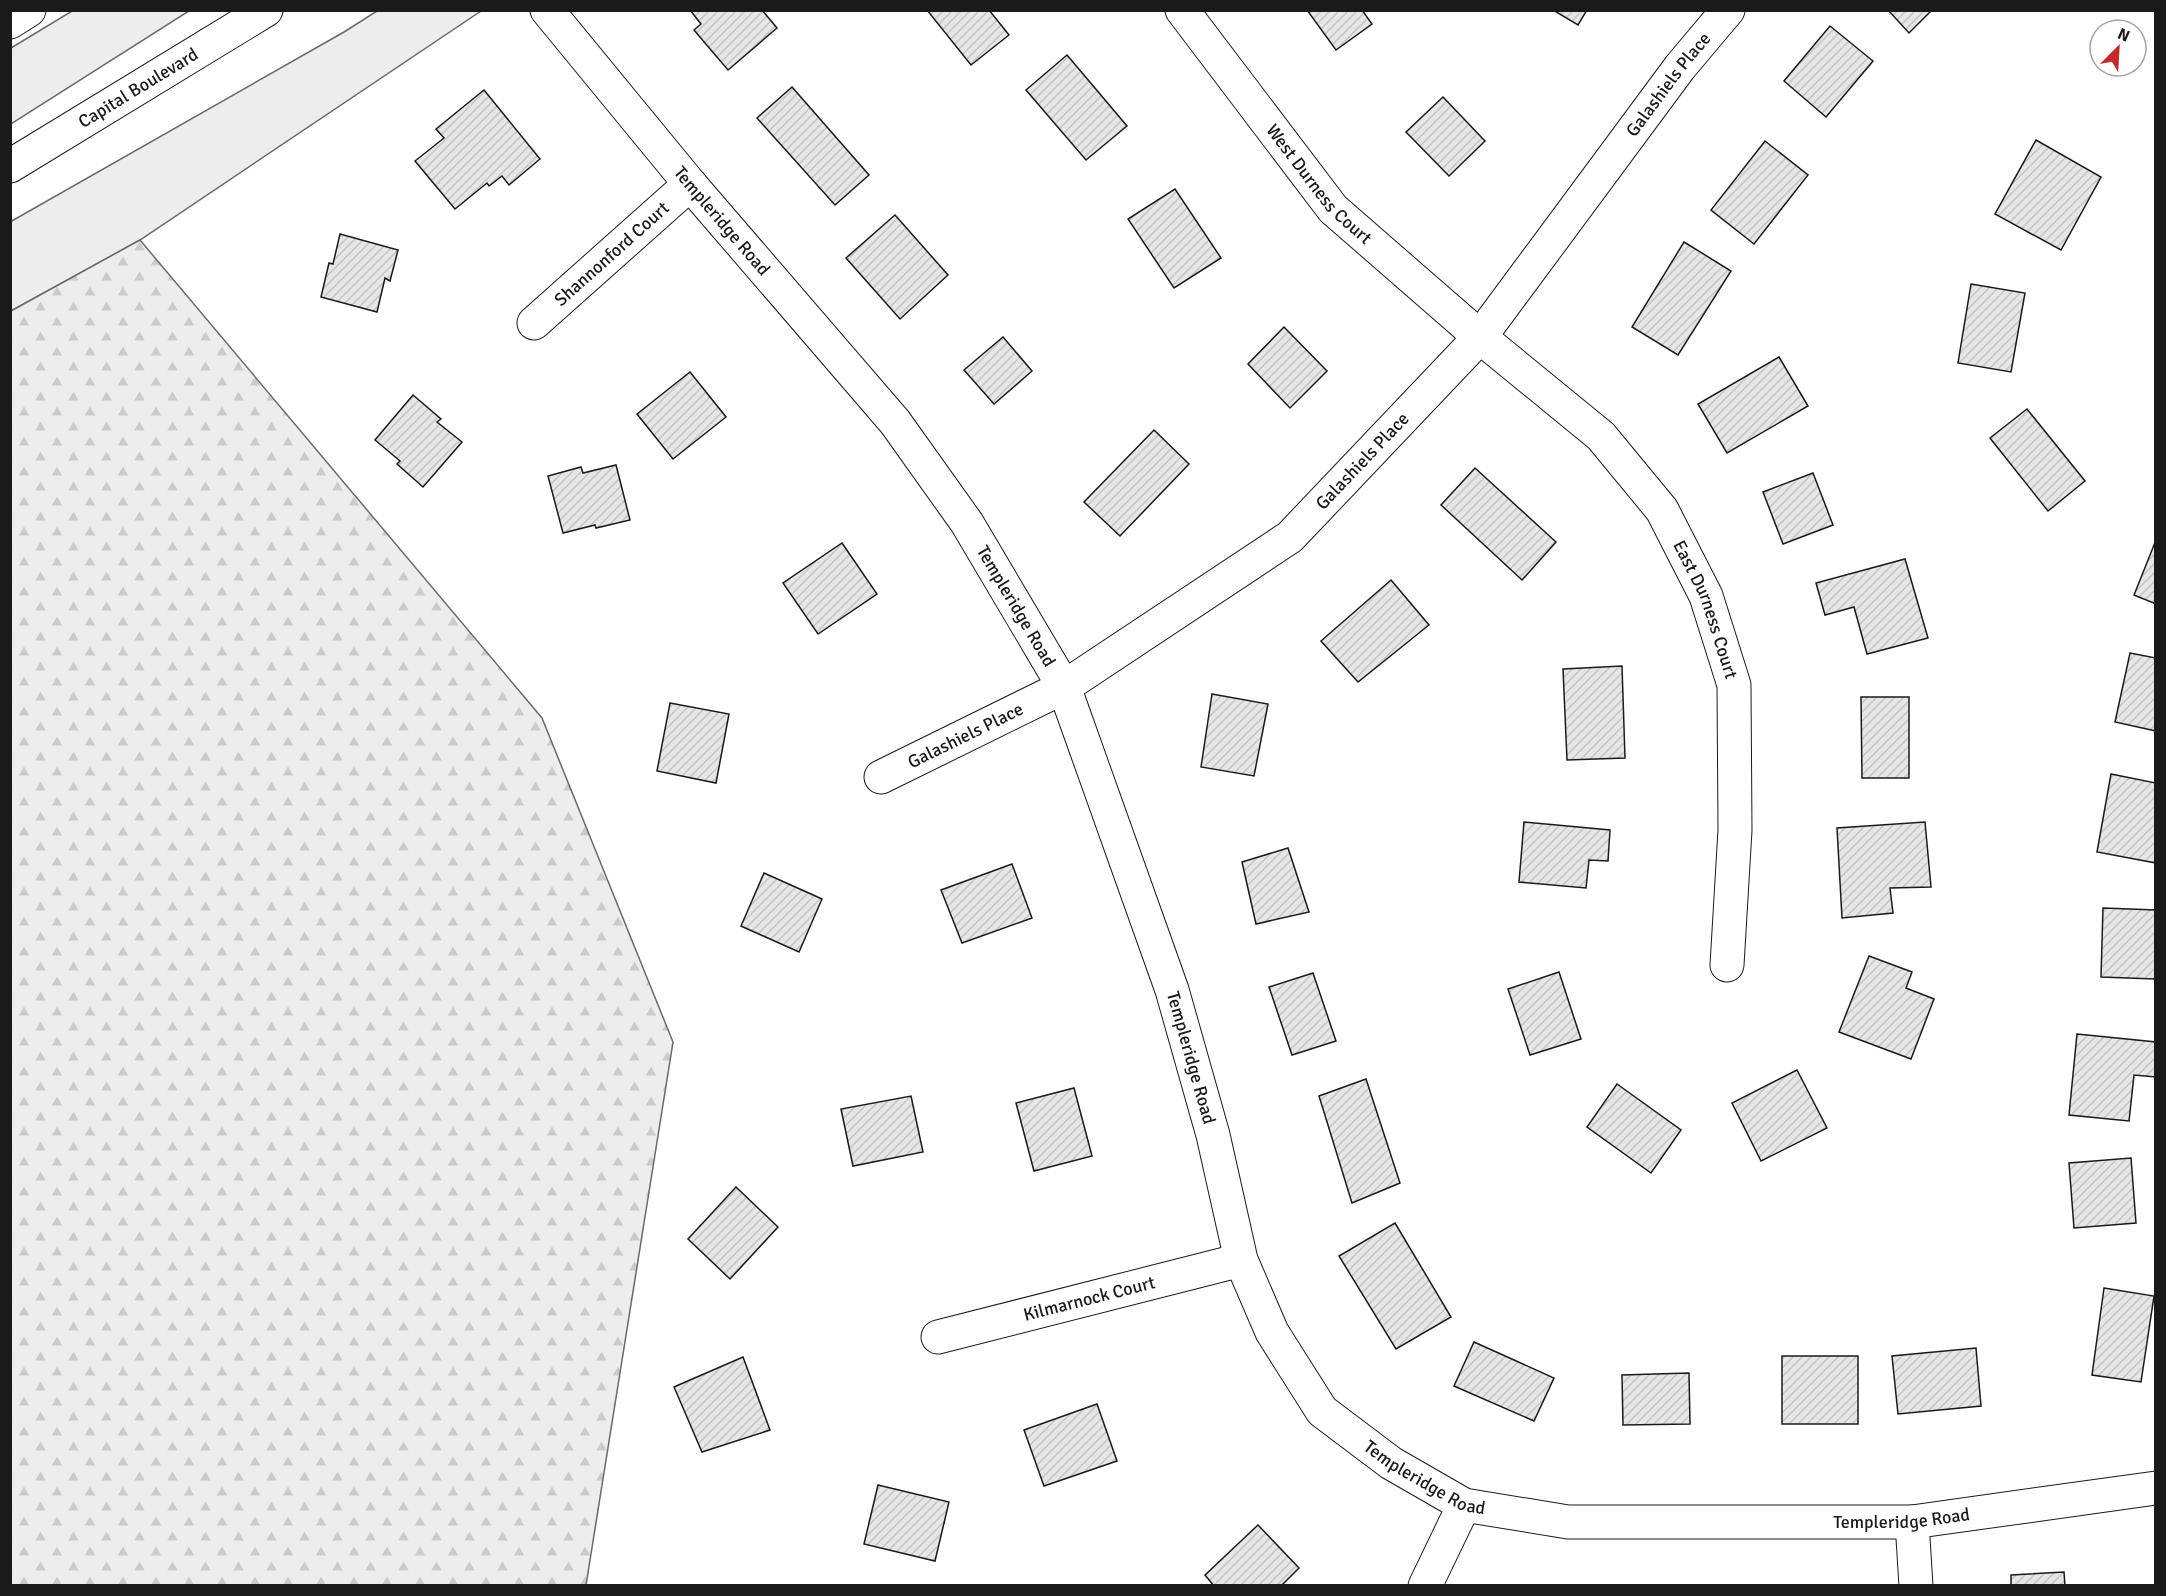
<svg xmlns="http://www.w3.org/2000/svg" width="2166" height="1596" font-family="Signika,sans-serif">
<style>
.built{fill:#ededed;stroke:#6a6a6a;stroke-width:1.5}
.forest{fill:url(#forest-firs);stroke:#6a6a6a;stroke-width:1.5}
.building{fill:url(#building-hatch);stroke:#1a1a1a;stroke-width:1.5}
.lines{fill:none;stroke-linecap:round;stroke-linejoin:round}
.minor-casing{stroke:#1a1a1a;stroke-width:35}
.highway-casing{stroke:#1a1a1a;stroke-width:35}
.minor{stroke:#fff;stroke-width:33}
.highway{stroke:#fff;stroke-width:33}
.labels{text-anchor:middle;stroke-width:4.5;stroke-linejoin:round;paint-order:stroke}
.street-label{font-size:18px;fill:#1a1a1a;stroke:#fff}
</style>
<defs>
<pattern id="forest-firs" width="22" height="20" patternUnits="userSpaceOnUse" patternTransform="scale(1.5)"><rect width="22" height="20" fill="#ededed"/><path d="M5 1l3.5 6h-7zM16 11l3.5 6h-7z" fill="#cbcbcb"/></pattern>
<pattern id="building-hatch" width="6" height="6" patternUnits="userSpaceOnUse" patternTransform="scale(1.5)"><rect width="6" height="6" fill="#e6e6e6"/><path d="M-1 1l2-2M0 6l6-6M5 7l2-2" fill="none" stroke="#c5c5c5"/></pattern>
</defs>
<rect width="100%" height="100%" fill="#fff"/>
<g class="built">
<path d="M72,11H189L11,124V48Z"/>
<path d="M377,11H481L140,240L11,311L10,222L344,32Z"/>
</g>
<path class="forest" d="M140,240L542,718L673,1042L586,1585H11V311Z"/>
<g class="building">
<path d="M690,10H762L777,28L728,70L694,30L701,24Z"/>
<path d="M927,10H989L1009,35L971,65Z"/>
<path d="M1307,10H1362L1372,24L1336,50Z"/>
<path d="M1553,10H1587L1578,25Z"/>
<path d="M1888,10H1932L1909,33Z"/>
<path d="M1830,26L1873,61L1826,117L1784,81Z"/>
<path d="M1067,55L1127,126L1086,160L1026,90Z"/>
<path d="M792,87L869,175L835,205L757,118Z"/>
<path d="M484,90L540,159L509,185L502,176L489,186L487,183L455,209L415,161L444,138L436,129Z"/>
<path d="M1443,97L1485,141L1449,176L1406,132Z"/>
<path d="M2036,140L2101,177L2061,250L1995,214Z"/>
<path d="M1765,141L1808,175L1754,244L1711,210Z"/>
<path d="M1175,189L1221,258L1174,288L1128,219Z"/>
<path d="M895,215L948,275L900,319L846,258Z"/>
<path d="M340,234L398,250L390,281L385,278L377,312L321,297L329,263L333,264Z"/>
<path d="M1684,242L1731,271L1678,355L1632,327Z"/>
<path d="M1971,284L2025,293L2011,372L1958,363Z"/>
<path d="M1284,327L1327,371L1290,408L1248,364Z"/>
<path d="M1003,337L1032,371L994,404L964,370Z"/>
<path d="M1779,357L1808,406L1727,453L1698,404Z"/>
<path d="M690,372L726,417L673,459L637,414Z"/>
<path d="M413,395L441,419L437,422L462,442L423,487L397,464L400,461L375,440Z"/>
<path d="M2027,409L2085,481L2048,511L1990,438Z"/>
<path d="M1154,430L1189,464L1120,536L1084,502Z"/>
<path d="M616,465L630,520L596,528L595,525L563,533L548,476L581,467L583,473Z"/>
<path d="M1475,468L1556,542L1522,580L1441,505Z"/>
<path d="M1813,473L1833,525L1783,544L1763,492Z"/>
<path d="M2156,540V604L2134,595Z"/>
<path d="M842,543L877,594L818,634L783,583Z"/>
<path d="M1905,559L1928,638L1867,654L1854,607L1825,615L1816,583Z"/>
<path d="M1391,580L1429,625L1358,682L1321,641Z"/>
<path d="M2130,653L2156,658V731L2115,722Z"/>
<path d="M1622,666L1625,758L1567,760L1563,669Z"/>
<path d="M1212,694L1268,704L1254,776L1201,767Z"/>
<path d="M1861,697H1909V778H1862Z"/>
<path d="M670,703L729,714L716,783L657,771Z"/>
<path d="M2111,774L2156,783V863L2097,852Z"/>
<path d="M1524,822L1610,830L1608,861L1589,860L1586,888L1519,882Z"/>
<path d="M1925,822L1931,887L1890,888L1893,913L1842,918L1837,828Z"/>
<path d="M1288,848L1309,912L1256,924L1242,862Z"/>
<path d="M1012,864L1032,918L962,943L941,890Z"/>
<path d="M764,873L822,899L799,952L741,926Z"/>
<path d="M2103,908L2156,910L2155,979L2101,977Z"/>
<path d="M1869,956L1912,972L1906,988L1934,999L1911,1059L1839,1032Z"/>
<path d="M1559,972L1581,1039L1530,1055L1508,989Z"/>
<path d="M1313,973L1336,1041L1292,1055L1269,987Z"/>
<path d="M2077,1034L2156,1042V1077L2134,1075L2129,1121L2069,1115Z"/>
<path d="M1797,1070L1827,1128L1761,1161L1732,1103Z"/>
<path d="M1366,1079L1400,1183L1352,1203L1319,1096Z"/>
<path d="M1617,1084L1681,1130L1651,1173L1587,1127Z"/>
<path d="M1074,1088L1092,1156L1034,1171L1016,1103Z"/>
<path d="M911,1096L923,1152L853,1166L841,1109Z"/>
<path d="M2131,1158L2136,1223L2074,1228L2069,1163Z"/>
<path d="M736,1187L778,1227L730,1279L688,1239Z"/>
<path d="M1395,1223L1451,1317L1396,1349L1339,1256Z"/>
<path d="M2104,1288L2154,1296L2141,1382L2092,1375Z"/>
<path d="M1474,1342L1554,1378L1534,1421L1454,1386Z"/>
<path d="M1976,1348L1981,1406L1898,1414L1892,1356Z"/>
<rect x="1782" y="1356" width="76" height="68"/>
<path d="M743,1357L770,1430L702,1452L674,1387Z"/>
<path d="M1689,1373L1690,1424L1623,1425L1622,1375Z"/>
<path d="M1097,1404L1117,1461L1044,1486L1024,1430Z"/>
<path d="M878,1485L949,1502L935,1561L864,1544Z"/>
<path d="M1258,1525L1299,1568L1281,1586H1214L1205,1575Z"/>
<path d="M2064,1572L2065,1586H2011V1575Z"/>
</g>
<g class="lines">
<g class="minor-casing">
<g id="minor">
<path id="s1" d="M547,10L690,184L895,422L967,523L1064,687L1172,990L1213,1135L1241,1260L1272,1332L1322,1411L1391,1463L1464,1505L1568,1522H1912L2156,1488"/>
<path id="s2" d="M1182,10L1333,209L1480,337L1601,436L1662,510L1706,596L1734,685L1735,830L1727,965"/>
<path id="s3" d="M534,323L690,184"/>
<path id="s4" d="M881,777L1064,687L1290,537L1480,337L1680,67L1728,10"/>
<path id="s5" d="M938,1337L1241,1260"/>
<path d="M1912,1522L1916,1586"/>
<path d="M1425,1586L1464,1505"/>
</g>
</g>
<g class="highway-casing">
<g id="highway">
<path d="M10,22L29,10"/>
<path id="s6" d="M10,166L266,10"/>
</g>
</g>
<use href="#minor" class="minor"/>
<use href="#highway" class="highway"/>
</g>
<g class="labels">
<g class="street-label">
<text dy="6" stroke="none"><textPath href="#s4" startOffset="1066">Galashiels Place</textPath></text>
<text dy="6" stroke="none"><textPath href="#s6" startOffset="150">Capital Boulevard</textPath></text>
<text dy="6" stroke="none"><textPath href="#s2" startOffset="222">West Durness Court</textPath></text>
<text dy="6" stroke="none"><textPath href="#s1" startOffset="274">Templeridge Road</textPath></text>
<text dy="6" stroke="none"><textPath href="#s3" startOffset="104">Shannonford Court</textPath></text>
<text dy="6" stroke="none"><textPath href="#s4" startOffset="580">Galashiels Place</textPath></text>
<text dy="6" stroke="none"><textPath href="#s1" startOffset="760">Templeridge Road</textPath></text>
<text dy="6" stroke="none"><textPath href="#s2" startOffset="806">East Durness Court</textPath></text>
<text dy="6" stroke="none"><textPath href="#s4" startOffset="94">Galashiels Place</textPath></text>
<text dy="6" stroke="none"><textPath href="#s1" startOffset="1246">Templeridge Road</textPath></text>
<text dy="6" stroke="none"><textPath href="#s5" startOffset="156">Kilmarnock Court</textPath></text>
<text dy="6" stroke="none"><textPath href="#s1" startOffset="1750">Templeridge Road</textPath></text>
<text dy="6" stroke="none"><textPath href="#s1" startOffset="2236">Templeridge Road</textPath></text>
</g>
</g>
<rect width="2166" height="1596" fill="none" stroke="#1a1a1a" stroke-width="24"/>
<g transform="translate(2118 48) rotate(24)"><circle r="28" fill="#ffffff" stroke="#a3a3a3" stroke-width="1.5"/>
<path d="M0-4.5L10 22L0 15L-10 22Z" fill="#c62828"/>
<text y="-9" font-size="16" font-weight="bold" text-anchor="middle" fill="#1a1a1a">N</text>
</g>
</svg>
